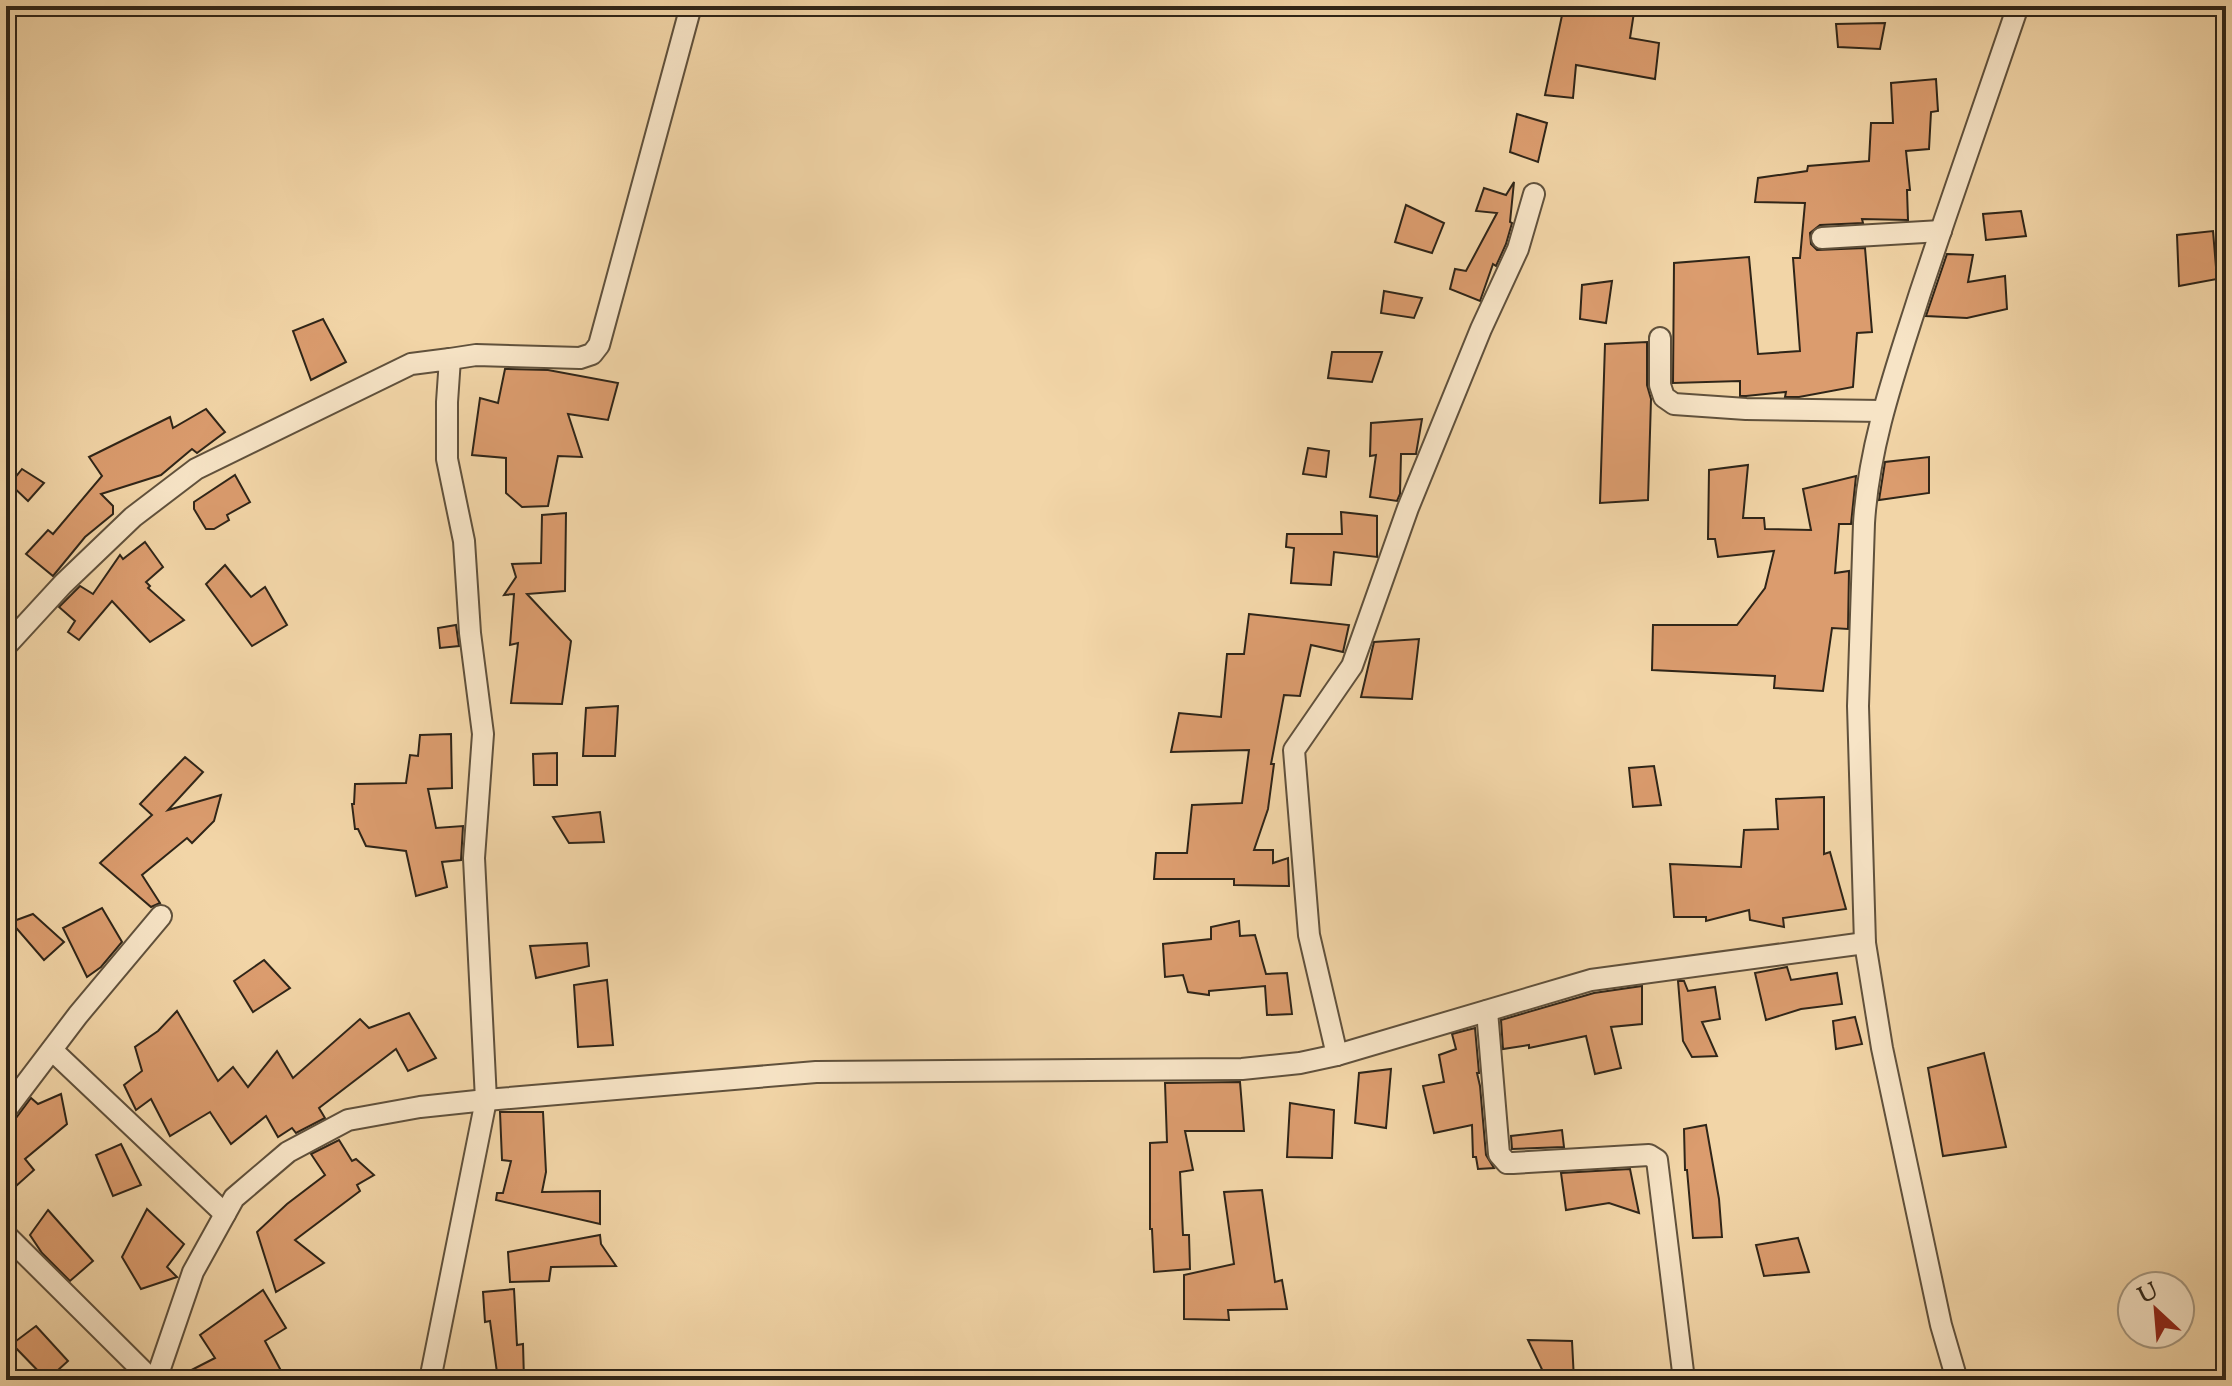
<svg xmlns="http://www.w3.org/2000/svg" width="2232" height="1386" font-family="'Sorts Mill Goudy',serif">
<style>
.building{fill:#db9c6e;stroke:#2f2518;stroke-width:2}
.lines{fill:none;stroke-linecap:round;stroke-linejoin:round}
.street-casing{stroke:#60513c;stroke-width:24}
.street{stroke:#f7e4c6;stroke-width:20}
</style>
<rect width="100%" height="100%" fill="#f2d5a7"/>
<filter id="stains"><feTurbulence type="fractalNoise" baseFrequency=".0025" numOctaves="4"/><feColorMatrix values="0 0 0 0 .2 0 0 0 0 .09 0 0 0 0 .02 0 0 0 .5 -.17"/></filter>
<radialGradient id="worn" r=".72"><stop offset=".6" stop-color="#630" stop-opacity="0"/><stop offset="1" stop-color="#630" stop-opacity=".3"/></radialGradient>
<g class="building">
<path d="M1564,6H1635L1630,38L1659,43L1655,79L1576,65L1573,98L1545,95Z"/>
<path d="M1885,23L1880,49L1838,47L1836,24Z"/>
<path d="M1936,79L1938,111L1931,112L1929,149L1906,151L1910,190H1907L1908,220L1862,219L1863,223L1820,225L1810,233L1811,244L1817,250L1865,248L1872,332L1857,333L1853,387L1799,397H1785L1786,392L1746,396H1740V381L1673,383L1674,263L1749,257L1758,354L1800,351L1793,258H1800L1805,203L1755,202L1758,178L1807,171L1808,166L1869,161L1871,123H1893L1891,83Z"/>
<path d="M1517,114L1547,123L1538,162L1510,152Z"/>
<path d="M1514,182L1510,222L1512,223L1506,244L1496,266L1493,264L1480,301L1450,289L1455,269L1466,271L1497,213L1476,211L1484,188L1506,195Z"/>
<path d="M1406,205L1444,223L1432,253L1395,242Z"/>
<path d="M2021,211L2026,236L1986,240L1983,214Z"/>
<path d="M2213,231L2217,279L2179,286L2177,235Z"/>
<path d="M1947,254L1973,255L1968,282L2005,276L2007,309L1967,318L1926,316Z"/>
<path d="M1612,281L1606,323L1580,319L1582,285Z"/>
<path d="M1384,291L1422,298L1414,318L1381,313Z"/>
<path d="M323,319L346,362L311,380L293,331Z"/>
<path d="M1647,342V385L1651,399L1648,500L1600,503L1605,344Z"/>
<path d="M1332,352H1382L1372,382L1328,378Z"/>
<path d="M505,369L548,370L618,383L608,420L568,414L582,457L558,456L548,506L522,507L506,493V458L472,455L480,398L498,403Z"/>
<path d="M206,409L225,432L197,453L192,449L161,475L101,494L113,506V514L85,537L53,576L26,554L48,530L53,534L102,476L89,457L170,417L173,428Z"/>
<path d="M1422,419L1416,454H1401L1400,494L1397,501L1370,497L1376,455L1370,456L1371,423Z"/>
<path d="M1308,448L1329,451L1326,477L1303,474Z"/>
<path d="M1929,457V493L1879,500L1885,462Z"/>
<path d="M1748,465L1743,518H1764L1765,529L1811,530L1803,489L1856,476L1851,524H1839L1835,573L1849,571L1848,629L1832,628L1823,691L1774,688L1775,676L1652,670L1653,625H1737L1765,588L1774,551L1718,557L1715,539H1708L1709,470Z"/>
<path d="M22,469L44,483L28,501L10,484Z"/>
<path d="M235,475L250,502L227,515L229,520L214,529H206L194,509V502Z"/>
<path d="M1341,512L1377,516V557L1334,552L1331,585L1291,583L1294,548L1286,547L1287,534H1342Z"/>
<path d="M566,513L565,591L527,594L571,641L562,704L511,703L518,643L510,645L514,594L504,595L516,577L512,564L541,563L542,515Z"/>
<path d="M145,542L163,567L146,582L150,586L148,588L184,620L150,642L112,601L79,640L68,632L75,621L59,607L80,586L93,594L120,555L123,559Z"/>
<path d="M225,565L251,597L265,587L287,625L252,646L206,584Z"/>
<path d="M1249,614L1349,625L1343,652L1311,645L1300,696L1284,695L1271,764H1274L1268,809L1254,850H1273V863L1288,858L1289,886L1234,885V879H1154L1156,853H1187L1192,805L1242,803L1249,750L1171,752L1179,713L1221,717L1227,654H1244Z"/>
<path d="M456,625L459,646L440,648L438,628Z"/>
<path d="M1419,639L1412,699L1361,697L1374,642Z"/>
<path d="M618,706L615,756H583L586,708Z"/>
<path d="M451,734L452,788L428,789L436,828L463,826L461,860L442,862L447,887L416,896L406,851L366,846L358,829H355L352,804H354L355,784L406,783L410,755L418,756L420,735Z"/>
<path d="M557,753V785H534L533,754Z"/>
<path d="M185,757L203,772L168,810L221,795L214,821L192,843L187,838L142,875L160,903L151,907L100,863L152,815L140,804Z"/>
<path d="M1654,766L1661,805L1633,807L1629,768Z"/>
<path d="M1824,797V854L1830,852L1846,909L1783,918L1784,927L1750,920L1749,910L1706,921V917H1674L1670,864L1741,867L1744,830L1778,829L1776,799Z"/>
<path d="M600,812L604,842L569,843L553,817Z"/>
<path d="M102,908L122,942L101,967L87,977L63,928Z"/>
<path d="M33,914L64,942L44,960L11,922Z"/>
<path d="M1239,921L1240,936L1255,935L1266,974L1287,973L1292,1014L1267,1015L1265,986L1209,991V995L1188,992L1183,975L1165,977L1163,944L1211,939V927Z"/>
<path d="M587,943L589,966L536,978L530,946Z"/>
<path d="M264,960L290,988L253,1012L234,981Z"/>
<path d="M1787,967L1791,980L1837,973L1842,1004L1801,1009L1766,1020L1755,973Z"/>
<path d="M607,980L613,1045L578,1047L574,985Z"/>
<path d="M1678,981H1684L1688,991L1715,987L1720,1019L1702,1022L1717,1056L1692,1057L1683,1041Z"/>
<path d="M1642,986V1024L1611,1027L1621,1068L1595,1074L1586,1036L1529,1048V1045L1503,1049L1501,1020L1594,993Z"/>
<path d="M177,1011L218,1081L233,1067L248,1087L277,1051L293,1078L360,1019L369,1028L409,1013L436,1058L408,1071L396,1049L319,1108L325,1118L296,1133L292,1128L278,1137L266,1116L231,1144L210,1112L170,1136L151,1099L136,1110L124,1085L142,1071L135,1047L158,1031Z"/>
<path d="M1855,1017L1862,1044L1836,1049L1833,1021Z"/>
<path d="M1475,1028L1479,1073H1477L1480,1086L1486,1155L1494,1168L1478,1169L1476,1157H1473L1472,1125L1434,1133L1423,1086L1444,1082L1439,1055L1456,1049L1452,1034Z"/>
<path d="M1984,1053L2006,1147L1943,1156L1928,1068Z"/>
<path d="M1391,1069L1386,1128L1355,1123L1359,1073Z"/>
<path d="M1240,1082L1244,1131H1185L1193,1170L1180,1172L1183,1235H1189L1190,1269L1154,1272L1152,1229H1150V1143L1167,1142L1165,1083Z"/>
<path d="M61,1094L67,1124L25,1159L34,1170L6,1195V1123L16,1118L31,1098L38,1104Z"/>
<path d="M1290,1103L1334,1110L1332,1158L1287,1157Z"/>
<path d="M500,1112H543L546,1172L542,1192L600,1191V1224L496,1200L497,1193H503L511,1161L502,1160Z"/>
<path d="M1706,1125L1719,1199L1722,1237L1693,1238L1687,1170H1685L1684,1129Z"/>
<path d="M1562,1130L1564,1147L1512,1149L1511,1136Z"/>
<path d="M339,1140L352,1161L356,1159L374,1175L357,1185L360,1191L295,1240L324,1263L276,1292L257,1232L287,1204L325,1175L311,1154Z"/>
<path d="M121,1144L141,1185L113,1196L96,1155Z"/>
<path d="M1630,1169L1639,1213L1609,1203L1566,1210L1561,1173Z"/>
<path d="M1262,1190L1275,1282L1282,1280L1287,1309L1228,1310L1229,1320L1184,1319V1275L1234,1264L1224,1192Z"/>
<path d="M147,1209L184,1244L167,1267L177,1277L141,1289L122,1257Z"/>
<path d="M48,1210L93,1261L70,1281L42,1253L30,1235Z"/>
<path d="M600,1235L601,1244L616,1266L551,1267L549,1281L510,1282L508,1252Z"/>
<path d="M1798,1238L1809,1272L1764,1276L1756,1245Z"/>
<path d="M514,1289L517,1345L523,1344L524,1380H498L490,1321L485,1322L483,1292Z"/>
<path d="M263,1290L286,1328L265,1341L286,1380H172L215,1358L200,1335Z"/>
<path d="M36,1326L68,1361L47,1380L12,1344Z"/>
<path d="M1528,1340L1572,1341L1574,1380H1547Z"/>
</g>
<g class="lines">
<g class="street-casing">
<g id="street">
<path d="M1822,238L1941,231"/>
<path d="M1660,338V385L1664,397L1674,404L1746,409L1882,411"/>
<path d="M450,359L476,355L580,358L592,354L599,345L691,6"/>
<path d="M6,646L63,584L133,517L196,469L411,364L450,359L447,402V459L464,541L470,633L483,734L474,858L486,1100L430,1380"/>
<path d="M1487,1011L1499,1154L1507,1163H1513L1649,1155L1657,1160L1684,1380"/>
<path d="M52,1050L225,1214"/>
<path d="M1337,1055L1309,935L1294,750L1352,666L1408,508L1481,329L1518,249L1534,194"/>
<path d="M6,1110L78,1015L161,916"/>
<path d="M6,1235L152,1380"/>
<path d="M156,1380L193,1272L234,1198L288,1152L348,1120L420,1107L486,1100L816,1072L1242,1069L1300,1063L1337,1055L1591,980L1865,943"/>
<path d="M1957,1380L1941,1325L1882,1048L1865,943L1858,706L1864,523C1869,443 1896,369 1920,293C1952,197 1985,101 2018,6"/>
</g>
</g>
<use href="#street" class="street"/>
</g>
<rect width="2232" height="1386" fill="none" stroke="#f2d5a7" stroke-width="32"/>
<rect x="8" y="8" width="2216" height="1370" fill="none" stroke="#2f2518" stroke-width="4"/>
<rect x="16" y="16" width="2200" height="1354" fill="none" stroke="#2f2518" stroke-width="2"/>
<g transform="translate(2156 1310) rotate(334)"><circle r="38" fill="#f7e4c6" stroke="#a79880" stroke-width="2"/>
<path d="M0-6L14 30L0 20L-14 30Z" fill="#8f2418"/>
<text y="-12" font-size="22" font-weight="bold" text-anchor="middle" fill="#2f2518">U</text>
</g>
<rect width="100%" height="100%" filter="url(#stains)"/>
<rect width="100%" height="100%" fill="url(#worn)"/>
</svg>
